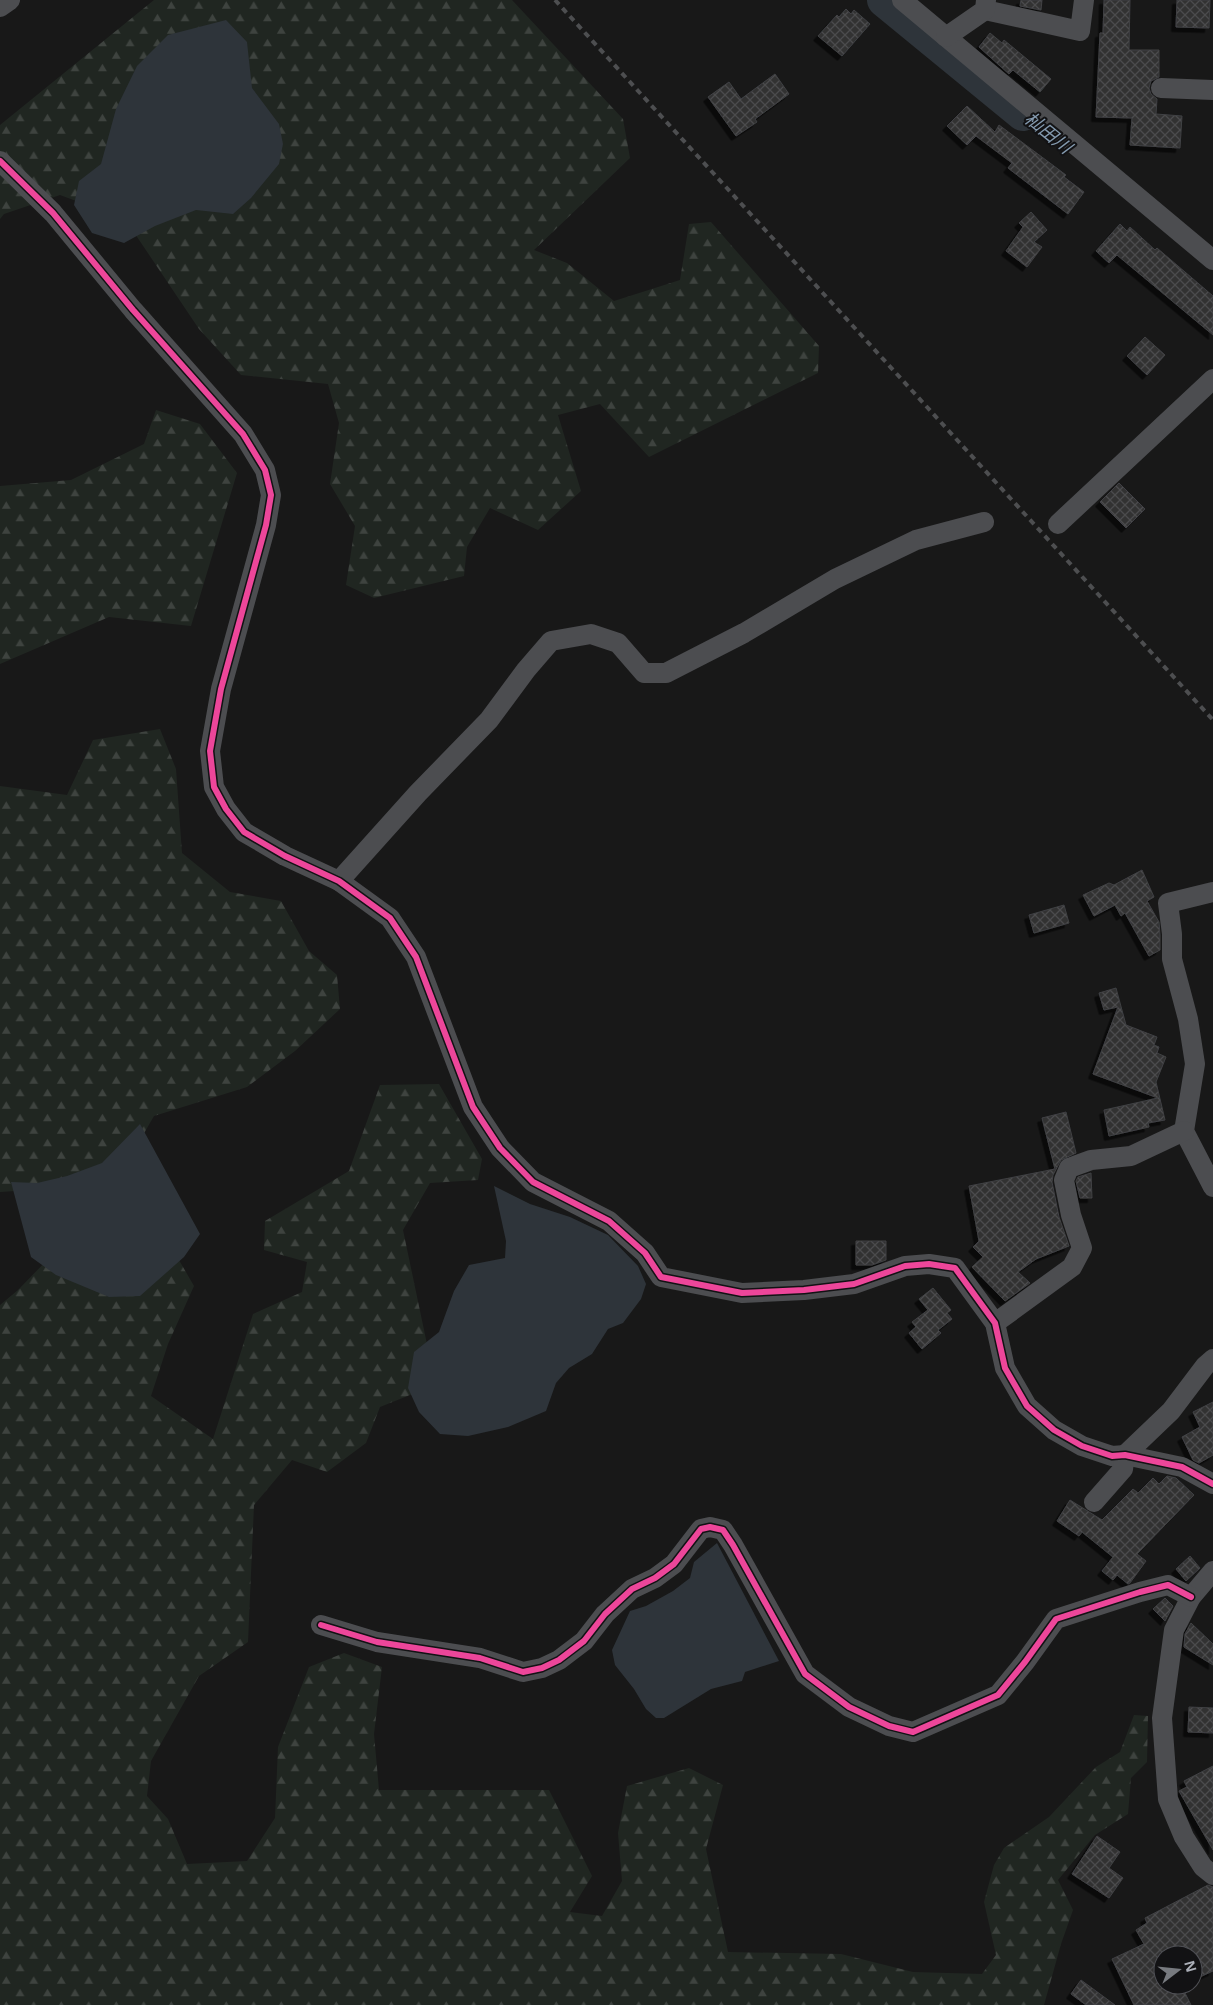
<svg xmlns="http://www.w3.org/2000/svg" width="1213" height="2005" font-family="'Noto Sans','Noto Sans JP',sans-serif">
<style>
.forest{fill:url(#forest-firs)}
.water{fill:#2e343a}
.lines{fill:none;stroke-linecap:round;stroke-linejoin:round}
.river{stroke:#2e343a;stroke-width:34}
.building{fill:url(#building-cross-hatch);stroke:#404144;filter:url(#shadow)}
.minor{stroke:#4c4d50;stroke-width:20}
.rail{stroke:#4d4e50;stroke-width:4;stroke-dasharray:6 5;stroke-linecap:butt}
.cycleway-casing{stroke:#121214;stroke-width:9}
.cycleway{stroke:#ed469a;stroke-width:6}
.labels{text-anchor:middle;stroke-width:4;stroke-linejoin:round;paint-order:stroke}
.water-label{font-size:18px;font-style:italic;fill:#849aaf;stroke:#121214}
</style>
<defs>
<pattern id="forest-firs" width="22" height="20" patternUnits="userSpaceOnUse" patternTransform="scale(1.25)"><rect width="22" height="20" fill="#202621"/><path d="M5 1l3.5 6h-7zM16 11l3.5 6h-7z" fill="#3e433f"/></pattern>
<pattern id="building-cross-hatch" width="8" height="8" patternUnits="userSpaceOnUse" patternTransform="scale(1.25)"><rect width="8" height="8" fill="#313132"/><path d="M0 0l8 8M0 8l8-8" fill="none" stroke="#4c4c4d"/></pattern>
<filter id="shadow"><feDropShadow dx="-4.5" dy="4.5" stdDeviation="0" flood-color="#0009"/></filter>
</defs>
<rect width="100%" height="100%" fill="#181818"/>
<g class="forest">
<path d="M154,0H512L623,119L630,158L534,250L567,263L614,301L680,280L689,224L711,222L819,346L818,373L649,457L600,404L558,415L581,491L538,530L490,508L467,547L464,576L374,598L346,585L355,526L330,484L339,423L328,384L241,375L199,329L125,219L60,195L4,214L0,219V125Z"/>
<path d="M156,410L200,424L237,473L191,626L109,617L0,664V486L71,480L144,444Z"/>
<path d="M160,729L176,769L182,853L230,892L281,901L309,951L337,975L340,1009L295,1051L247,1087L154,1116L132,1154L90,1186L0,1192V786L67,795L93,740Z"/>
<path d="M439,1084L482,1159L478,1180L430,1183L403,1230L428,1349L425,1389L380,1407L366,1443L327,1472L292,1460L254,1505L248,1642L199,1676L151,1761L147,1796L168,1819L187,1864L247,1861L275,1818L278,1747L309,1667L344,1653L382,1667L374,1734L379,1790H549L592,1876L570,1912L602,1916L622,1881L618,1833L627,1786L689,1768L723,1785L706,1849L728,1952L841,1954L913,1972L982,1974L996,1955L984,1902L994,1865L1004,1848L1049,1817L1096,1767L1120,1752L1134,1715L1148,1716L1147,1762L1131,1778L1128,1814L1095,1835L1058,1880L1073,1910L1061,1944L1044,2005H0V1305L18,1290L53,1254L161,1229L194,1286L168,1344L151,1396L213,1439L253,1314L302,1292L307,1262L264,1250L265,1221L349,1171L380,1085Z"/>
</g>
<g class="water">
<path d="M226,20L247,42L252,88L279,124L283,144L279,164L251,198L233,214L196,210L155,226L124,243L92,233L74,205L79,181L101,164L116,109L137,66L168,35Z"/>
<path d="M140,1124L200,1234L184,1257L140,1296L109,1297L56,1275L31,1257L11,1182L37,1183L67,1176L102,1163Z"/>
<path d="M494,1186L530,1204L570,1217L608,1235L638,1266L646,1284L641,1299L623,1323L608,1329L592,1354L569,1368L556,1383L546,1411L508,1427L468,1436L440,1434L419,1412L408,1388L414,1352L439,1332L454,1291L469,1265L505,1258L506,1241Z"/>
<path d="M717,1543L779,1661L745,1672L742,1681L711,1689L664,1718H656L646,1709L634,1689L615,1665L612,1650L630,1611L646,1606L673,1591L690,1578L694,1562Z"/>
</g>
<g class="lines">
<path class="river" d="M884,0L1023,114"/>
</g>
<g class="building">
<path d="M1021,0H1042L1041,10L1020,6Z"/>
<path d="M1104,0H1130L1129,50H1159V77L1151,81L1149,88L1151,94L1157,99L1156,114L1182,116L1180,148L1130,145L1132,118L1096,117L1100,33H1103Z"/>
<path d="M1177,0H1210L1209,28L1176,27Z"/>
<path d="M846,9L851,14L854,10L870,24L842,56L818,36L837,15L839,17Z"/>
<path d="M990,33L1002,43L1004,40L1051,79L1040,92L1013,70L1009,74L979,47Z"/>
<path d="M775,74L789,94L755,119L757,122L736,136L708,97L729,82L741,99Z"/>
<path d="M967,106L995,132L999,125L1066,175L1064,177L1084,192L1068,214L1008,168L1012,163L976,136L967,145L947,126Z"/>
<path d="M1031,212L1047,230L1034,242L1042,247L1027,267L1006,251L1023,227L1019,223Z"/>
<path d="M1120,224L1127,231L1130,227L1155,250L1157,248L1213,296V335L1117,255L1109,263L1096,251Z"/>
<path d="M1145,337L1165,355L1147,375L1127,356Z"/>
<path d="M1119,483L1145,509L1126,528L1100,502Z"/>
<path d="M1142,870L1154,897L1147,901L1159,922L1160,935V950L1149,956L1125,913L1121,916L1115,905L1094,916L1083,895L1109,883L1114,885Z"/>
<path d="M1064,905L1069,923L1034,933L1029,915Z"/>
<path d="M1116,988L1126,1025L1157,1037L1154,1045L1159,1047L1157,1053L1166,1057L1156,1082L1165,1120L1148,1123L1149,1127L1109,1136L1104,1110L1158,1098L1093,1074L1118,1007L1104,1010L1099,993Z"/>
<path d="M1066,1112L1076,1153L1061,1160L1053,1175L1052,1182L1059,1217L1069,1246L1036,1259L1018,1272L1030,1283L1005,1301L972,1267L983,1257L973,1247L979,1241L969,1186L1055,1169L1042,1118Z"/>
<path d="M1091,1173L1092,1198H1080L1076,1181L1078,1177Z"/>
<path d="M856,1241H886V1260L872,1265H856Z"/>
<path d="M933,1288L951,1310L947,1313L952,1319L938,1330L941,1333L922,1349L909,1333L916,1327L912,1322L928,1310L919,1299Z"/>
<path d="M1213,1402V1455L1199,1463L1193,1460L1182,1437L1200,1427L1193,1412Z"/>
<path d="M1167,1476L1176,1478L1194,1495L1137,1554L1146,1561L1130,1583L1128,1584L1117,1575L1113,1580L1102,1571L1113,1557L1082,1532L1079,1536L1057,1521L1070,1500L1102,1520L1133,1489L1138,1493L1153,1478L1159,1484Z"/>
<path d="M1190,1556L1200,1568L1186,1581L1176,1569Z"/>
<path d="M1165,1598L1173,1606L1165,1621L1153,1609Z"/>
<path d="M1191,1623L1213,1644V1665L1184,1647L1185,1634Z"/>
<path d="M1189,1707L1213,1708V1733L1188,1732Z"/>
<path d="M1213,1766V1850L1179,1791L1187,1787L1184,1781Z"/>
<path d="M1097,1836L1120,1852L1109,1868L1123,1878L1109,1898L1072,1874Z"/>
<path d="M1208,1885L1213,1887V1971L1193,1980V1955H1163V1985H1181L1191,2005H1134L1112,1959L1144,1944L1136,1930L1147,1923L1145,1918Z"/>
<path d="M1081,1980L1115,2005H1086L1071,1994Z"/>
</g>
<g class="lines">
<g class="minor">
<path d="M902,0L1213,260"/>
<path d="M0,7L10,0"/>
<path d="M985,10L1080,31L1084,0"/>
<path d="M946,37L985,10L986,0"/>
<path d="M1161,88L1213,90"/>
<path d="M0,161L53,213L133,310L243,434L265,470L271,495L266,525L221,689L210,751L214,787L226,809L244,832L285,856L339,881L390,918L416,957L473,1107L500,1148L533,1182L609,1221L645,1253L661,1277L742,1293L804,1290L854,1284L905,1266L929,1264L955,1268L995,1323L1005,1368L1027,1406L1054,1430L1082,1446L1112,1456L1125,1455L1182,1467L1213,1484"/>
<path d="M1058,524L1213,379"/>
<path d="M339,881L418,793L489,720L526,670L551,641L591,634L618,643L644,673H666L744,633L835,579L916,540L984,522"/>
<path d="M1213,892L1168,903L1172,934V959L1188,1019L1195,1064L1184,1131L1213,1187"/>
<path d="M995,1323L1072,1267L1082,1248L1071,1215L1064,1180L1069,1168L1091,1160L1131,1156L1184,1131"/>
<path d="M1094,1502L1123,1469L1125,1455L1171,1411L1205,1366L1213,1359"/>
<path d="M1213,1571L1191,1597L1174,1630L1162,1718L1168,1799L1184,1837L1203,1867L1213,1875"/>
<path d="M321,1625L377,1642L480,1658L523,1672L542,1668L559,1660L584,1641L605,1614L632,1589L655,1578L674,1564L701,1529L710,1527L723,1530L733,1545L805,1674L849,1707L889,1726L913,1732L998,1695L1025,1662L1056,1619L1140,1592L1168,1585L1191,1597"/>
</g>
<path class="rail" d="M555,0L1213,720"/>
<g class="cycleway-casing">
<g id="cycleway">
<path d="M0,161L53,213L133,310L243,434L265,470L271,495L266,525L221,689L210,751L214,787L226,809L244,832L285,856L339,881L390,918L416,957L473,1107L500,1148L533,1182L609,1221L645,1253L661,1277L742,1293L804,1290L854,1284L905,1266L929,1264L955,1268L995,1323L1005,1368L1027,1406L1054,1430L1082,1446L1112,1456L1125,1455L1182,1467L1213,1484"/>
<path d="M321,1625L377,1642L480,1658L523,1672L542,1668L559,1660L584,1641L605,1614L632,1589L655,1578L674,1564L701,1529L710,1527L723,1530L733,1545L805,1674L849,1707L889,1726L913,1732L998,1695L1025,1662L1056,1619L1140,1592L1168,1585L1191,1597"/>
</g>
</g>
<use href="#cycleway" class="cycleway"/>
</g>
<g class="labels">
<g class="water-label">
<text transform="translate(1048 133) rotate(39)" y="6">杣田川</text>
</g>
</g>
<g transform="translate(1178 1970) rotate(74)"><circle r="24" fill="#121214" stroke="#4f5055"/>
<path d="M0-4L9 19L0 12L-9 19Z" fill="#777a7f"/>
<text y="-8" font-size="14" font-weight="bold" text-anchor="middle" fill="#aaaeb7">N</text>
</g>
</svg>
